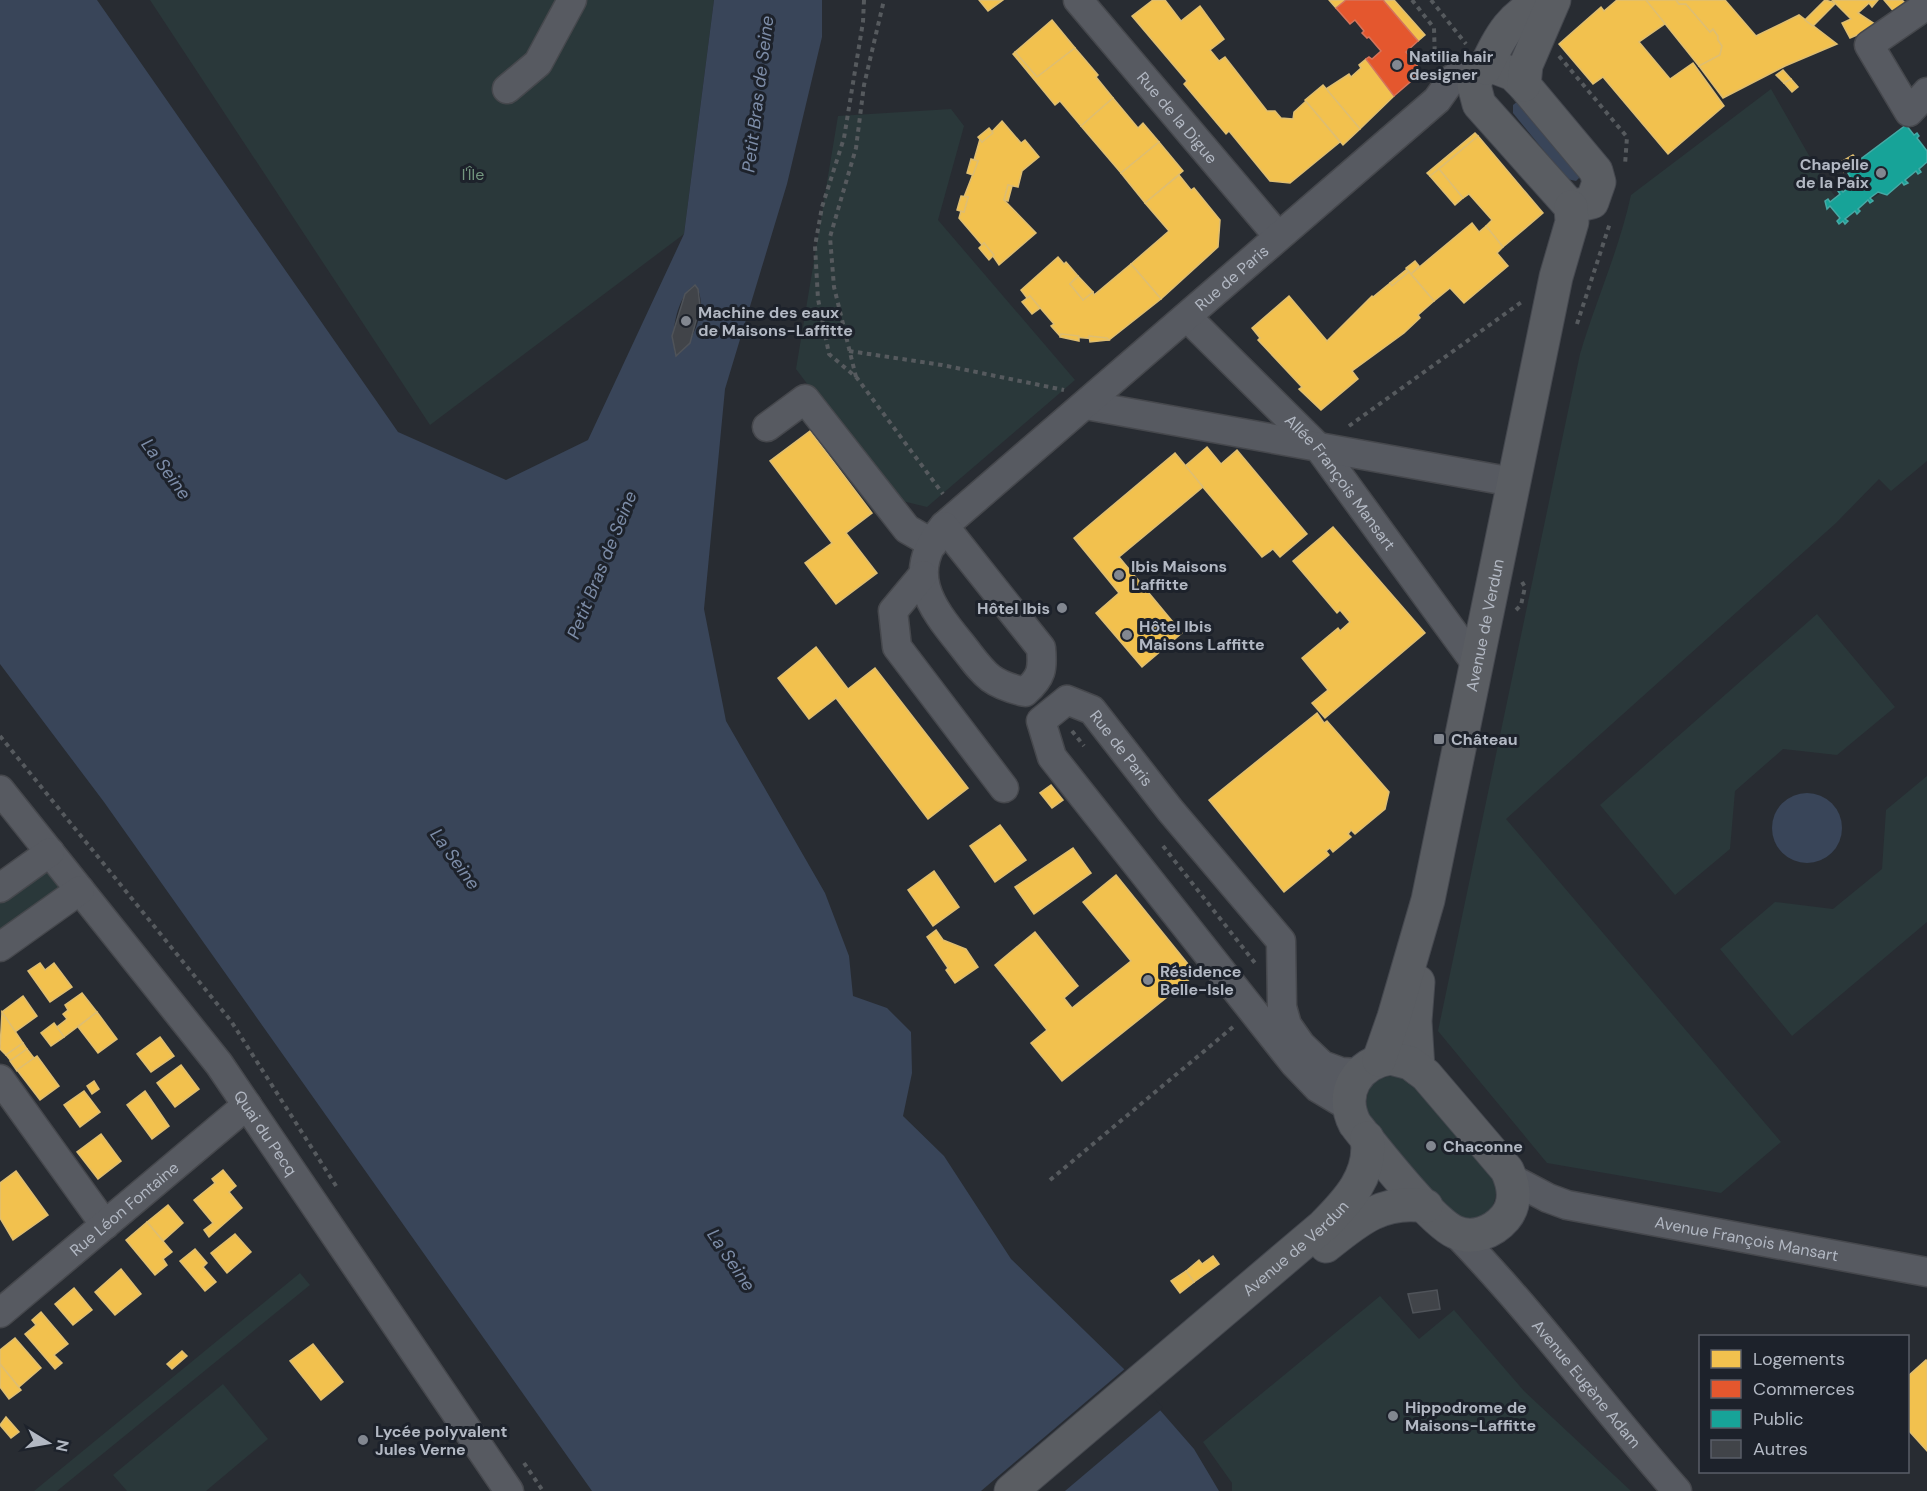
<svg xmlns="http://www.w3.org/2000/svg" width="1927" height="1491" font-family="'DM Sans',sans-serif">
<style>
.green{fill:#2a383a}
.water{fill:#394559;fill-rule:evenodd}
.pier{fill:#282c32}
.homes{fill:#f2c14e;stroke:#dfbe71;stroke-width:1.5}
.shops{fill:#e4572e;stroke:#d5745b;stroke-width:1.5}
.public{fill:#17a398;stroke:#46a9a5;stroke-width:1.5}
.building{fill:#414449;stroke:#4f5359;stroke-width:1.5}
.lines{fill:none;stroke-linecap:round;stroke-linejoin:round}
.minor-casing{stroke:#46484d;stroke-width:31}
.major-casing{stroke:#45484f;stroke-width:35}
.path{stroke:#565a5e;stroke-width:4;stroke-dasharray:4.5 4.5;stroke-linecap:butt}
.minor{stroke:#575a61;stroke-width:28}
.major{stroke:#5a5d62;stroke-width:33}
.poi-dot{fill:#828790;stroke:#1d222b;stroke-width:2}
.labels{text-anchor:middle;stroke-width:6;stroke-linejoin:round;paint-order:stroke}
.poi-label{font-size:16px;font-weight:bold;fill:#b2b8c3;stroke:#1d222b;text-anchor:start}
.street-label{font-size:16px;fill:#b2b8c3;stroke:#1d222b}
.park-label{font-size:16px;fill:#73967e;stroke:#1d222b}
.water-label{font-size:18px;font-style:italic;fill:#7d8da8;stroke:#1d222b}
</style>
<rect width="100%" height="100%" fill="#282c32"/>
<g class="green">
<path d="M150,0H714L684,234L430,425Z"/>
<path d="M1771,89L1823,180L1848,214L1927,164V461L1891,491L1879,479L1836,523L1506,819L1781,1142L1721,1193L1547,1163L1438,1031L1580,354C1596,300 1619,250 1631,195Z"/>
<path d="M951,109L964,126L938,220L1075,380L927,507L894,499L796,369L838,116Z"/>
<path d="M1817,614L1895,707L1837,755L1783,749L1735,791L1730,849L1675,895L1600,805Z"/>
<path d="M1927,776V922L1792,1036L1720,949L1775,902L1833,909L1882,869L1886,810Z"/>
<path d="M42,872H48L60,887L0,936V900Z"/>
<path d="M1395,1075L1410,1080L1493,1176C1501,1194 1493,1219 1470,1220C1464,1221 1457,1217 1451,1216L1369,1121C1363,1096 1367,1079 1395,1075Z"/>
<path d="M300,1273L310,1285L57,1491H34Z"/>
<path d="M1380,1296L1419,1339L1454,1310L1524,1391L1631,1491H1232V1483L1203,1442Z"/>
<path d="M223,1384L268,1439L206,1491H127L113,1475Z"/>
</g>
<g class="water">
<path d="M0,0H97L398,432L506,480L588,440L684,234L714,0H822V37L787,184L725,389L704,609L726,721L825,893L849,956L853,996L887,1008L911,1032L912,1073L903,1116L944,1156L1011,1259L1125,1370L1194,1449L1219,1491H592L104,802L0,664ZM695,285C710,303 693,345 676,356C669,338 677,294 695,285Z"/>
<path d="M1518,101L1581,176L1576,181L1567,179L1513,113V105Z"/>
<circle cx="1807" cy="828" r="35"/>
</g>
<path class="pier" d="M1127,1367L1163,1408L1065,1491H981Z"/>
<g class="homes">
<path d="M979,0H1003L988,11Z"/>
<path d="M1153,0H1165L1181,21L1200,6L1224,39L1210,50L1219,61L1225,57L1267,111H1275L1281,118L1293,119L1294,112L1306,101L1340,142L1290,183L1270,181L1229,131L1226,134L1184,84L1187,81L1132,16Z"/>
<path d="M1329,0H1346L1336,8Z"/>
<path d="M1394,0L1425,35L1418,41L1382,1Z"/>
<path d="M1617,0H1646L1666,23L1639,42L1670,79L1693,63L1724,106L1668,154L1603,77L1593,84L1559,44L1601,7L1604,11Z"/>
<path d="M1646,0H1676L1679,4H1686L1710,32L1713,29L1718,36V40L1722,46L1720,55L1699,66Z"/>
<path d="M1676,0H1725L1756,36L1799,15L1837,44L1785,66L1723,98L1699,66L1720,55L1722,46L1718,40V36L1713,29L1710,32L1686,4H1679Z"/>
<path d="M1825,0L1836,3L1813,26L1805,20Z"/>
<path d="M1832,0H1878L1872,7L1869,3L1858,13L1878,26L1850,38L1842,23L1851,19Z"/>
<path d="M1884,0H1902L1908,6L1896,14Z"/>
<path d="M1052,20L1075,48L1037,77L1015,52Z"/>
<path d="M1075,48L1098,75L1096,77L1113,98L1081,126L1060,101L1055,105L1013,54L1015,52L1037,77Z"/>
<path d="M1366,59L1394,96L1360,129L1326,89L1349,74L1351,77L1361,68L1359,65Z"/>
<path d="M1783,70L1791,79L1784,83L1776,75Z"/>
<path d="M1791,79L1798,87L1792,92L1784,83Z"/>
<path d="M1323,85L1360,129L1343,145L1305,100Z"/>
<path d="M1113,98L1138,128L1143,123L1159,142L1121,173L1081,126Z"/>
<path d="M1002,121L1021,143L1025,140L1039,157L1022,171L1018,187L1008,185L1004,200L1036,233L999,265L984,243L982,245L959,218L961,211L964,212L968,197H964L978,161L974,160L980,139L982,142Z"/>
<path d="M989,128L993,133L982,142L978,137Z"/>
<path d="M1475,133L1478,136L1430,176L1427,173Z"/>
<path d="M1478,136L1543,213L1503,247L1486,226L1492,220L1469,194L1463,198L1439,169Z"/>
<path d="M1159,142L1183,171L1145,203L1121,173Z"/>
<path d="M1853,155L1858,161L1844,172L1839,163Z"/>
<path d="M971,159L978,161L973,175L967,173Z"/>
<path d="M1439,169L1463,198L1455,205L1430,176Z"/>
<path d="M1179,175L1191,190L1194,188L1220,220L1218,247L1161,299L1131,264L1169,231L1145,203Z"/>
<path d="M1008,185L1012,186L1008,201L1004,200Z"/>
<path d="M961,196L968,197L964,212L957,210Z"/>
<path d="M1472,223L1479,232L1486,226L1503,247L1497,253L1508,266L1464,303L1450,288L1434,301L1411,274Z"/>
<path d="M984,243L994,255L989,260L979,248Z"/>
<path d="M1058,257L1064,264L1066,262L1078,276L1070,284L1083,300L1093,292L1094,295L1131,264L1161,299L1109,340L1060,336L1051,326L1054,324L1030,296L1027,298L1021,290Z"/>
<path d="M1415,261L1419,266L1411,274L1406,268Z"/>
<path d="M1407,269L1409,272L1392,286L1390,283Z"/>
<path d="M1409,272L1434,301L1418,315L1420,318L1404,333L1352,371L1358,379L1321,410L1299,389L1302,387L1258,340L1260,338L1252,328L1289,296L1327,341L1372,296L1373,297L1390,283L1392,286Z"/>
<path d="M1078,276L1093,292L1083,300L1070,284Z"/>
<path d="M1030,296L1040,308L1032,314L1022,302Z"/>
<path d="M1061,334L1079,336V341L1060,337Z"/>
<path d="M1089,336L1107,338L1109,340L1090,342Z"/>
<path d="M810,431L872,513L846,533L877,573L836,604L805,563L832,543L770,461Z"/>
<path d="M1207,447L1221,464L1237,450L1307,534L1280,557L1273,549L1262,557L1185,466Z"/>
<path d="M1175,453L1203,487L1119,557L1182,633L1142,667L1096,613L1119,593L1074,538Z"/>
<path d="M1333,527L1425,633L1325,718L1312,703L1328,690L1302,658L1338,628L1340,631L1350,622L1340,610L1337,613L1293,561Z"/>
<path d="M816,647L848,689L875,668L968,788L928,819L836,698L809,719L778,678Z"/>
<path d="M1317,713L1324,723L1327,721L1389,792L1385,809L1355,834L1351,830L1348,834L1351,837L1333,852L1330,848L1326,851L1329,855L1284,892L1209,800Z"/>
<path d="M1051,785L1063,800L1052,808L1040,793Z"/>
<path d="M1000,825L1026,860L995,882L970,846Z"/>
<path d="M1073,848L1091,873L1034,914L1015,887Z"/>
<path d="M934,871L959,907L933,926L908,890Z"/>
<path d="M1116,875L1196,974L1062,1081L1031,1043L1047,1030L995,965L1035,932L1078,986L1064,998L1072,1008L1131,961L1083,902Z"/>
<path d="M936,930L943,940L966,949L978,967L955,983L946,970L948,968L927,937Z"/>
<path d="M40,963L45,970L54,963L72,987L50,1002L28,971Z"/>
<path d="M82,993L97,1012L64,1037L57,1027L67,1019L63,1014L68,1010L65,1005Z"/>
<path d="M23,996L37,1016L15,1032L2,1012Z"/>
<path d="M2,1012L23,1043L6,1055L0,1049Z"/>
<path d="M97,1012L117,1039L98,1053L78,1027Z"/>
<path d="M54,1023L64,1037L51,1046L41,1033Z"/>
<path d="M160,1037L174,1056L151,1072L137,1054Z"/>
<path d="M23,1043L27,1049L11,1061L6,1055Z"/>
<path d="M27,1049L34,1058L17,1071L10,1061Z"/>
<path d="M37,1056L59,1086L40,1100L17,1070Z"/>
<path d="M181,1065L199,1089L175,1107L157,1083Z"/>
<path d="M94,1081L99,1089L92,1094L87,1086Z"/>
<path d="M84,1091L100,1112L80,1127L64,1105Z"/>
<path d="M145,1091L169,1126L152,1139L127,1105Z"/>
<path d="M101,1134L121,1161L98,1179L77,1152Z"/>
<path d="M223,1170L236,1186L229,1192L242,1208L209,1237L204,1230L213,1223L194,1200L215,1183L212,1179Z"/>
<path d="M16,1171L48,1215L13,1240L0,1218V1183Z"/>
<path d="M168,1205L183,1223L163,1241L147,1222Z"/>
<path d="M147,1222L172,1252L163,1259L167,1265L155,1275L126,1240Z"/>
<path d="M235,1234L251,1252L227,1273L211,1253Z"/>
<path d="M195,1249L207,1263L203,1267L216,1282L205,1291L180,1261Z"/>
<path d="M1213,1256L1219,1264L1194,1282L1186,1271L1199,1260L1202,1264Z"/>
<path d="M121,1269L141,1294L115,1315L95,1292Z"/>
<path d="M1186,1271L1194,1282L1180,1293L1171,1281Z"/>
<path d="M74,1288L92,1310L73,1325L55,1304Z"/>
<path d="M41,1312L68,1344L54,1355L62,1363L55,1369L25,1334L36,1325L32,1320Z"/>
<path d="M15,1338L41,1368L19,1387L0,1364V1350Z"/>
<path d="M313,1344L343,1382L321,1400L290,1361Z"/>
<path d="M182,1351L187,1356L172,1369L167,1364Z"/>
<path d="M1926,1360L1927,1362V1451L1909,1431L1908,1432V1376Z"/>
<path d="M0,1364L21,1390L9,1399L0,1387Z"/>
<path d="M6,1417L19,1432L11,1438L0,1425Z"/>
</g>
<path class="shops" d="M1346,0H1383L1418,41L1406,52L1419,68L1415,73L1417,76L1394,96L1366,59L1369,57L1372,59L1381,51L1369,37L1367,38L1362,33L1364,31L1355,20L1350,24L1336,8Z"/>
<path class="public" d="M1906,125L1914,135L1917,133L1919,136L1917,138L1927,151V162L1919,169L1921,172L1918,174L1916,171L1905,180L1908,183L1904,185L1902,182L1887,195L1878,192L1870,198L1873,201L1870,203L1868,200L1858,209L1860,211L1857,214L1855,211L1845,219L1848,221L1845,224L1843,221L1839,224L1837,221L1840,218L1830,206L1827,209L1825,201L1828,199L1830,202L1840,194L1838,191L1840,189L1843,192L1854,183L1846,170Z"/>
<g class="building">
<path d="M695,285L698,289L700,306L690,343L676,356L672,336L685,294Z"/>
<path d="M1437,1290L1440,1309L1413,1313L1408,1294Z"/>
</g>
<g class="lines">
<g class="minor-casing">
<g id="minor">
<path id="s1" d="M1078,0L1278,236"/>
<path d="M1927,5L1869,45L1909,112L1927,92"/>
<path d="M507,89L538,63L572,0"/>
<path id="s2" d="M1187,317L1319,448L1477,665"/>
<path d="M1086,405L1513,482"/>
<path d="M767,427L805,399L907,529L933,544"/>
<path id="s3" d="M944,526L1437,100L1452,79L1465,70L1479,72"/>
<path d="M944,526L1041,648C1043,669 1042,677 1025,692C987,683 984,673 961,644C929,605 905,572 944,526Z"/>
<path d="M923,575L893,611L897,647L1004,788"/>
<path id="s4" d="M0,790L219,1064L509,1491"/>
<path d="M0,888L50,852"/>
<path d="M0,947L80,890"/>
<path d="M0,1079L105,1225"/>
<path id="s5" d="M1348,1106L1318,1088L1294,1063L1052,757L1041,721L1067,700L1092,710L1170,810L1281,941L1282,1007L1287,1025L1301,1045L1322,1065L1341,1072L1358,1073"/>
<path id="s6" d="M1510,1178L1548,1198L1567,1205L1927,1272"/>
<path id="s7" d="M1455,1232C1534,1313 1602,1406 1677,1491"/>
<path id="s8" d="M0,1313L247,1105"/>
</g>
</g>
<g class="major-casing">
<g id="major">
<path d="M1492,66L1513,74L1524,85L1596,171L1599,182L1592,202L1571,207L1479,104L1474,85L1479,72Z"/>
<path d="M1485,68C1501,35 1511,14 1546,0"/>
<path d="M1524,85L1526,65L1554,0"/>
<path d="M1418,982L1415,1021L1418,1069"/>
<path d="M1391,1058L1410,1063L1426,1075L1507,1170C1514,1185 1517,1204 1505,1218C1493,1232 1473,1240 1455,1232C1431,1221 1374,1148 1355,1124C1339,1093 1357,1063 1391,1058Z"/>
<path id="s9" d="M1379,1060L1394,1017L1428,900L1556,277L1572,222L1571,207"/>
<path d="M1326,1246C1358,1220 1383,1199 1426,1206"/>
<path id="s10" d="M1011,1491L1323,1226C1347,1202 1373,1175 1367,1138"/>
</g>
</g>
<g class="path">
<path d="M864,0L863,22L844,138L822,207L815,246L818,299L829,354L857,378L943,494"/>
<path d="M1412,0L1434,28L1435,61"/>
<path d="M1431,0L1466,44"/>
<path d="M1559,56L1627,137L1625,165"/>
<path d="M1577,324L1610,223"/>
<path d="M849,351L942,365L1064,390"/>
<path d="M856,377L834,287L830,237L856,148L864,85L884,0"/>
<path d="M1349,426L1523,301"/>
<path d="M1516,610L1521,605L1525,587L1522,582"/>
<path d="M1072,731L1084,746"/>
<path d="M0,736L231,1021L338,1189"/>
<path d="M1163,846L1255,963"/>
<path d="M1050,1180L1233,1027"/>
<path d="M524,1463L543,1491"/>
</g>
<use href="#minor" class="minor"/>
<use href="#major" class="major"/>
</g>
<g class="poi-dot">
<circle cx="1397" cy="65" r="6"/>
<circle cx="1881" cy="173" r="6"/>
<circle cx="686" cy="321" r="6"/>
<circle cx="1119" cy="575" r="6"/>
<circle cx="1062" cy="608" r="6"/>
<circle cx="1127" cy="635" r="6"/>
<rect x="1433" y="733" width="12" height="12" rx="3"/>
<circle cx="1148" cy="980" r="6"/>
<circle cx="1431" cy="1146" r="6"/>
<circle cx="1393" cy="1416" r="6"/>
<circle cx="363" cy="1440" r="6"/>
</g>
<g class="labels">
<g class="poi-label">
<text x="1409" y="62">Natilia hair<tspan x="1409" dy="18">designer</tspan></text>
<text x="1869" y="170" text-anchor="end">Chapelle<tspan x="1869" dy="18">de la Paix</tspan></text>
<text x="698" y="318">Machine des eaux<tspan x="698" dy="18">de Maisons-Laffitte</tspan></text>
<text x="1131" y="572">Ibis Maisons<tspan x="1131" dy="18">Laffitte</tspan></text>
<text x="1050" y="614" text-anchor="end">Hôtel Ibis</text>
<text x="1139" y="632">Hôtel Ibis<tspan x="1139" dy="18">Maisons Laffitte</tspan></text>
<text x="1451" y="745">Château</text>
<text x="1160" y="977">Résidence<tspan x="1160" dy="18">Belle-Isle</tspan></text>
<text x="1443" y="1152">Chaconne</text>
<text x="1405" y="1413">Hippodrome de<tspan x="1405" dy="18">Maisons-Laffitte</tspan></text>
<text x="375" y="1437">Lycée polyvalent<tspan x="375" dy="18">Jules Verne</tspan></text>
</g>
<g class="street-label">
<text dy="6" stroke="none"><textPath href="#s1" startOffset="154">Rue de la Digue</textPath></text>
<text dy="6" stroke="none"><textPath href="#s3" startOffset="380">Rue de Paris</textPath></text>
<text dy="6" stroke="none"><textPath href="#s2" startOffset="226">Allée François Mansart</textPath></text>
<text dy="6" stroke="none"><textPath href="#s9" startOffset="448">Avenue de Verdun</textPath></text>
<text dy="6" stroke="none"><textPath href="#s5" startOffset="606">Rue de Paris</textPath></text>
<text dy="6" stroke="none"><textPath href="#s4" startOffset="434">Quai du Pecq</textPath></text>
<text dy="6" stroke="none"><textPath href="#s8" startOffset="162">Rue Léon Fontaine</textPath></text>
<text dy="6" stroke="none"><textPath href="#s6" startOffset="246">Avenue François Mansart</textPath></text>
<text dy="6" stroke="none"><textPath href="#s10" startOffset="374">Avenue de Verdun</textPath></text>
<text dy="6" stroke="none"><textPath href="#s7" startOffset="201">Avenue Eugène Adam</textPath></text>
</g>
<g class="park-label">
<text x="473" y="180">l'Île</text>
</g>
<g class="water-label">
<text transform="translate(758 94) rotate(-83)" y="6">Petit Bras de Seine</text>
<text transform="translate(166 469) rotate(54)" y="6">La Seine</text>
<text transform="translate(602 565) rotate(-68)" y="6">Petit Bras de Seine</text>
<text transform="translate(455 859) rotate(54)" y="6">La Seine</text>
<text transform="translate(731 1260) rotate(56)" y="6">La Seine</text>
</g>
</g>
<rect x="1699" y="1335" width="210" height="138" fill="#1d222b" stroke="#595e68" stroke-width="1.5"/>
<rect x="1711" y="1350" width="30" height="18" fill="#f2c14e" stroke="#595e68" stroke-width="1.5"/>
<text x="1753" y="1365" font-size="18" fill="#b2b8c3">Logements</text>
<rect x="1711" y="1380" width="30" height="18" fill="#e4572e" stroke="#595e68" stroke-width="1.5"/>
<text x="1753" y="1395" font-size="18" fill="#b2b8c3">Commerces</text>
<rect x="1711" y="1410" width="30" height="18" fill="#17a398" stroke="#595e68" stroke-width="1.5"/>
<text x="1753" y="1425" font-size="18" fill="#b2b8c3">Public</text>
<rect x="1711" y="1440" width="30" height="18" fill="#414449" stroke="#595e68" stroke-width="1.5"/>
<text x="1753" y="1455" font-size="18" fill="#b2b8c3">Autres</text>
<g transform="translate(48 1443) rotate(101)" stroke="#1d222b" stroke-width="4.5" paint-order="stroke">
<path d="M0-4.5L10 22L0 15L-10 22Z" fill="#b2b8c3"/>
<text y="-9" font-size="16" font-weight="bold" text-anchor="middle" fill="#b2b8c3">N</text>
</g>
</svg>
